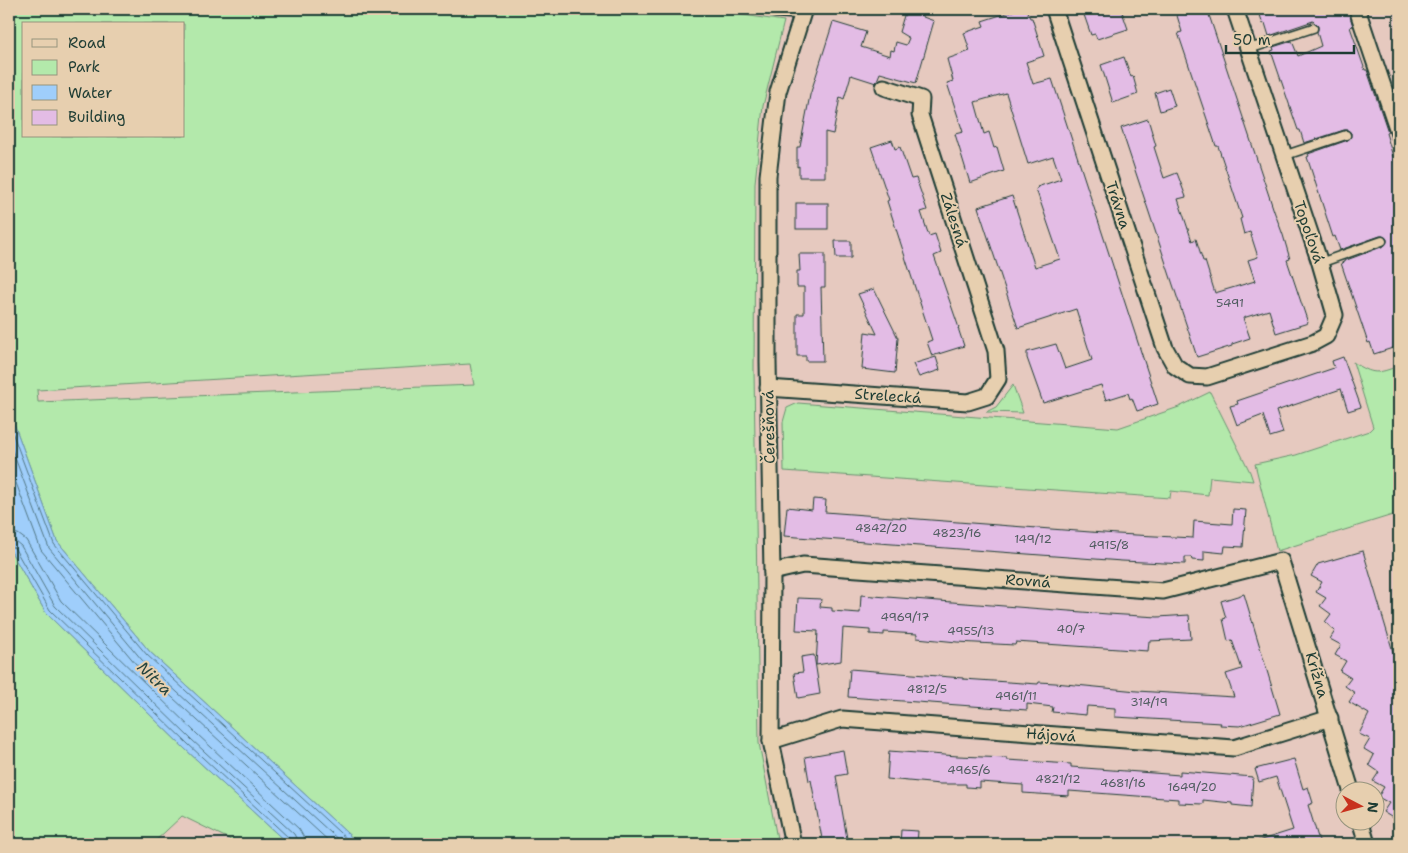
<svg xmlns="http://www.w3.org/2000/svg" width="1408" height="853" font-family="'Shantell Sans',sans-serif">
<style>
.green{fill:#b3e9ab;stroke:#699370;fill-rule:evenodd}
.water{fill:#9fcefb;stroke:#6c94ab}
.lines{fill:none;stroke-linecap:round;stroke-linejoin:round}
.shore{stroke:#527784;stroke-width:1}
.building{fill:#e3bce5;stroke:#1f3d34}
.lane-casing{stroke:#1f3d34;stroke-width:11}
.street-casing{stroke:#1f3d34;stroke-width:19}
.lane{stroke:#e7cfaf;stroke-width:8}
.street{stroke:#e7cfaf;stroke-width:15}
.labels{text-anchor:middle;stroke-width:4;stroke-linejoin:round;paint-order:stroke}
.number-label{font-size:12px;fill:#505d60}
.street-label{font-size:15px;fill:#1f3d34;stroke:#e7cfaf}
.water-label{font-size:16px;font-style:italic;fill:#25443e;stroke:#e7cfaf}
</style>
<rect width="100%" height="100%" fill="#e6c9bf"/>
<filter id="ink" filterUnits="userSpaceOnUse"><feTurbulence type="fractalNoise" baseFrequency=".02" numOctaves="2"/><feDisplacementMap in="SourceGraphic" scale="10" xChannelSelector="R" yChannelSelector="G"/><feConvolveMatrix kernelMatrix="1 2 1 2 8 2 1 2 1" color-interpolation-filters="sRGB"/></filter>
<g filter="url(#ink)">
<g class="green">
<path d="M9,9H703L784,21L763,106L755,183L754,369L759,743L778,844H359L150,652L57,541L9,410ZM24,24H184V136H24ZM470,364L474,385L38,402L37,390Z"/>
<path d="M1353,362C1374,375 1376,374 1399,366V513L1277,551L1255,464L1296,455L1369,431L1373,427Z"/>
<path d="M1013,385L1023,413L986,412L996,407Z"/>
<path d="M1210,392L1250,472L1253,481L1210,477L1208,495L1171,491L1170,498L784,471L783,422L787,408L798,403L1118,428L1179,407Z"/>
<path d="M9,548L46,613L184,748L288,844H235L229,839L182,816L152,844H9Z"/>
</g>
<path class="water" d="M9,410L57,541L150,652L359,844H288L184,748L46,613L9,548Z"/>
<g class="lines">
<g class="shore">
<path d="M9,424L54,544L147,655L352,844"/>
<path d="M9,442L49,548L142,660L343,844"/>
<path d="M9,464L41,550L136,664L332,844"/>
<path d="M9,533L18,534L26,540L61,601L197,734L299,829L303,836L305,844"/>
<path d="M9,540L15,541L21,546L55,606L192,740L294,834L296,838L297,844"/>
<path d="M9,547H13L15,549L50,610L188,744L289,838L291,844"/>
</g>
</g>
<g class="building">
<path d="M906,9H921L919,15L923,16V17L934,21L916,83L880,73L876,83L851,75L844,99L840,97L833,134L825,132V177H799V166L797,167V147H800L810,95L833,22L866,32L861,47L890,56L891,50L894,51L896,42L906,45L909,38L899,32Z"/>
<path d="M1019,9H1026L1030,18H1032L1044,56L1026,62L1033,84L1052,79L1158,404L1137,411L1132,398L1130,399L1128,393L1106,400L1101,385L1043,403L1027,358V352L1056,344L1065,369L1092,360L1076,309L1018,328L978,207L1012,196L1035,267L1060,259L1036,189L1038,188L1037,187L1061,179L1053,156L1028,164L1006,93L975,102L984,134L989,132L994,148L997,147L1004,171L970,183L955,134L963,132L947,83L953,81L947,59L970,51L964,33L984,26L982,21Z"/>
<path d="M1082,9H1121L1128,29L1097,39L1095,34L1091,35Z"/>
<path d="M1175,9H1207L1274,211L1283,235L1290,259L1287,260L1308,323L1276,333L1269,310L1243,318L1250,338L1232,344V346L1197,357L1121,128L1148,119L1156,146L1154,147L1164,178L1177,173L1186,197L1178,199L1192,241L1196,239L1203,261H1205L1215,293L1255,281L1248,260L1258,257L1250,232L1244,234L1240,219L1242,218L1218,146H1216L1178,33L1182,32Z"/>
<path d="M1258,9H1348L1353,26L1350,27L1365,70H1367L1388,132L1386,133L1399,177V346L1374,354L1370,342L1368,343L1341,263L1344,262V261L1384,246L1387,242V239L1383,236H1380L1340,250L1335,236L1333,237L1307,157L1309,156L1308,154L1348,140L1351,137V133L1348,130H1344L1304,143L1300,130H1298L1271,51L1274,50L1273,47L1292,41L1298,56L1321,46L1317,32L1318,30V26L1313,21L1269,36L1265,23L1263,24Z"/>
<path d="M1124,57L1131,77L1133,76L1138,94L1113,103L1101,65Z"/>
<path d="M1169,88L1175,106L1160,111L1155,93Z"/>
<path d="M892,140L895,149L900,147L911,179L916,178L927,210L921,212L929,236L935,234L941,253L934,256L959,328H958L964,346L932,356L927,342L932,340L887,201L889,200L871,147Z"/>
<rect x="796" y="203" width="32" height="26"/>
<path d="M835,241H851V258H836Z"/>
<path d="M799,254H825V287H821L823,361H806V356H797V314H804V287H797V271H800Z"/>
<path d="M874,289L898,338L895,373L862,369L865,332L877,334L858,294Z"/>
<path d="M936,357L940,370L919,377L913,364Z"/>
<path d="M1343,357L1361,407L1348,411L1341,389L1276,411L1283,433L1270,437L1263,415L1237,425L1230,406L1238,404L1237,401L1334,368L1332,361Z"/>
<path d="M813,499L826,500L825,512L1117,534L1193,538L1194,521L1232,524L1233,509L1246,510L1243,547L1225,546L1224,553L1204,551V561L1192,560L1191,557H1185V564L1122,561L784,536L787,507L812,510Z"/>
<path d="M1363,551L1399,672V822L1383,812L1389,803L1378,797L1384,787L1373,781L1379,772L1369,765L1374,755L1364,749L1370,739L1359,734L1369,714L1349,702L1355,693L1345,686L1351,678L1340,671L1346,661L1335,655L1341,645L1330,639L1335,631L1325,622L1331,614L1320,606L1326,598L1316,592L1322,582L1311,576L1318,564Z"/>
<path d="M1244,594L1280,714L1240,726L1220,725L1221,723L1115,717V708L1087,706L1086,715L1052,712L1053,707L1027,704V710L848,697L850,669L963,678V679L1038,684L1039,682L1055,683L1137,691L1234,697L1226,674L1242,669L1232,640L1228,641L1223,619L1226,618L1221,601Z"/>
<path d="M861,595L1108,614L1158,617L1189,615L1191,639L1149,641L1148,651L1016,642L1015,645L957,642L917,638V634L884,632V635L870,634V630L843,628L841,661L816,665L818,631L796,630L798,598L821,599L820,607L832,608V611L860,613Z"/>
<path d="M814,655L820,694L798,698L794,673L803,672L801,657Z"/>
<path d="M843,750L847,774L836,776L848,844H823L811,780L809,781L805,757Z"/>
<path d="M889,751L958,756L1007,758V760L1071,764V767L1180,775V771L1253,777L1251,807L1232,805V803L1203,800V804L1178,803V799L1069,791V796L1023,793V785L980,782V788L966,787V784H940L887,779Z"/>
<path d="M1294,759L1303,789L1308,787L1313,803L1308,805L1320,844H1259L1258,841L1293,830L1276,777L1259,782L1255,769Z"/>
<path d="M901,830L918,831L917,844H900Z"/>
</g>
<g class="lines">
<g class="lane-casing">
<g id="lane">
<path d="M1249,49L1313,28"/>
<path d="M1283,156L1346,135"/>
<path d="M1320,263L1382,241"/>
</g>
</g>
<g class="street-casing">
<g id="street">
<path d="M776,9L802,11"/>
<path d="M1054,9L1165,348L1175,366L1190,376L1207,377L1313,343L1326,336L1335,315L1320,263L1235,9"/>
<path d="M1357,9L1399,134"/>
<path d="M768,388L968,402L987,396L998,379L996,351L920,115L921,99L884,87"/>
<path d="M772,572L803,565L1163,591L1281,561L1351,790"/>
<path d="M771,741L842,719L1234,748L1330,718"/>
<path d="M1360,820L1367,844"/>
<path d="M793,844L771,741L772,572L768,362V176L778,92L804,9"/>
</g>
</g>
<use href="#lane" class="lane"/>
<use href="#street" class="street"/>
</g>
</g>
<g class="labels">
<g class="number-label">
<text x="1230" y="307">5491</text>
<text x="881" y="532">4842/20</text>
<text x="957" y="537">4823/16</text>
<text x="1033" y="543">149/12</text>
<text x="1109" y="549">4915/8</text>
<text x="905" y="621">4969/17</text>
<text x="1071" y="633">40/7</text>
<text x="971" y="635">4955/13</text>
<text x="927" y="693">4812/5</text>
<text x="1016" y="700">4961/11</text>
<text x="1149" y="706">314/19</text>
<text x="969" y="774">4965/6</text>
<text x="1058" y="783">4821/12</text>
<text x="1123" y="787">4681/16</text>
<text x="1192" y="791">1649/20</text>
</g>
<g class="street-label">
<text transform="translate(1118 205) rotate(72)" y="5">Trávna</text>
<text transform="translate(954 220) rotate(72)" y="5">Zálesná</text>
<text transform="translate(1309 232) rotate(71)" y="5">Topoľová</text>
<text transform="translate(888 396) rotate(4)" y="5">Strelecká</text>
<text transform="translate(769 427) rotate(-91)" y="5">Čerešňová</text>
<text transform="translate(1028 581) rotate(4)" y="5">Rovná</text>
<text transform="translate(1317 675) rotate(73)" y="5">Krížna</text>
<text transform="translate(1051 735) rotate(4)" y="5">Hájová</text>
</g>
<g class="water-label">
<text transform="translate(155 678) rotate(44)" y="6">Nitra</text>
</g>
</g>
<rect width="1408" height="853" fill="none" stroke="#e7cfaf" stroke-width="30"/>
<rect x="15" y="15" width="1378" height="823" fill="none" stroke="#1f3d34" stroke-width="2" filter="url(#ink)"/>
<rect x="22" y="22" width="162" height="115" fill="#e7cfaf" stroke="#97957e"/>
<rect x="32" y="39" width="25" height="8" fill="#e7cfaf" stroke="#97957e"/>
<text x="68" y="48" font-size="15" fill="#1f3d34">Road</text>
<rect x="32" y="60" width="25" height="15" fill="#b3e9ab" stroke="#97957e"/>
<text x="68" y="72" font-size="15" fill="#1f3d34">Park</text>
<rect x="32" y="85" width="25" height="15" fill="#9fcefb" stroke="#97957e"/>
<text x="68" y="98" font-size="15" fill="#1f3d34">Water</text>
<rect x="32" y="110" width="25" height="15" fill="#e3bce5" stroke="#97957e"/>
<text x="68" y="122" font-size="15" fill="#1f3d34">Building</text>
<g transform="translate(1360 806) rotate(96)"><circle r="24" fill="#e7cfaf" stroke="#97957e"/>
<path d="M0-4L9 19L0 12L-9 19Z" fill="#c8321e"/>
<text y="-8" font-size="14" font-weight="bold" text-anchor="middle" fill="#1f3d34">N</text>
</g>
<path d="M1226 45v8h128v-8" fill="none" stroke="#1f3d34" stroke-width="2.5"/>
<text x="1233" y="45" font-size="15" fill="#1f3d34" stroke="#e7cfaf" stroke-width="4" paint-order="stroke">50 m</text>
</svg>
